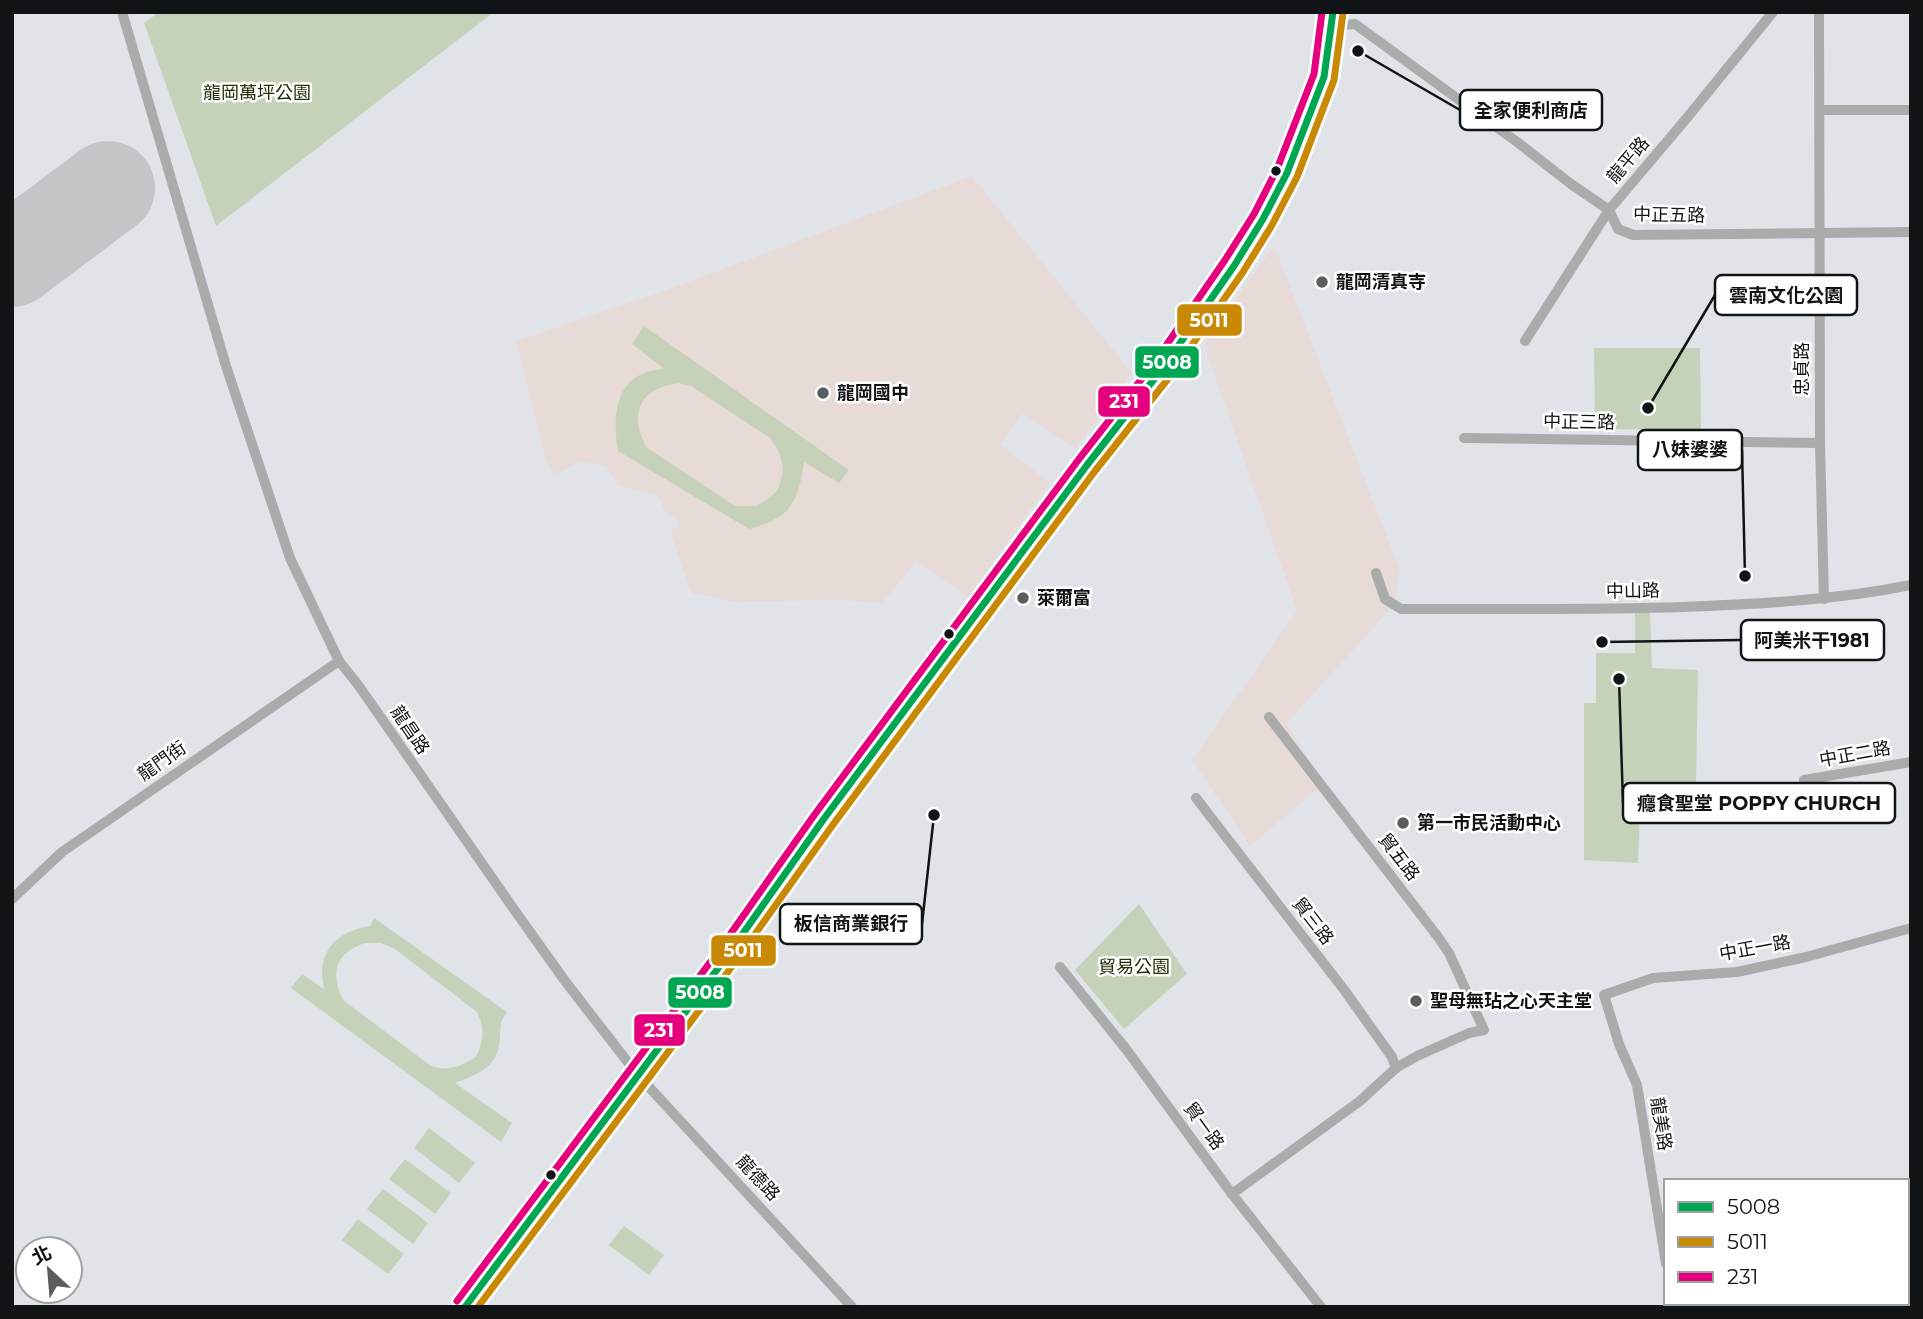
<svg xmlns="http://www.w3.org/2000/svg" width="1923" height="1319" font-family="Montserrat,'Noto Sans TC',sans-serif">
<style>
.commercial{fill:#e7dbd8}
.green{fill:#c5d2b9;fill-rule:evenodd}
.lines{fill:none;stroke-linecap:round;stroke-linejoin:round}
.runway{stroke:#c2c6c8;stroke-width:94}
.street{stroke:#aaacac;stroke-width:10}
.secondary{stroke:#aaabac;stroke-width:16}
.bus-1-casing{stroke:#fff;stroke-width:12}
.bus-2-casing{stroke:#fff;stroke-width:12}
.bus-3-casing{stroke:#fff;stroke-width:12}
.bus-1{stroke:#00a651;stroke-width:7}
.bus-2{stroke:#c98904;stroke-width:7}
.bus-3{stroke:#e5007d;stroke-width:7}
.bus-dot{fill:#111416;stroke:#fff;stroke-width:2.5}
.poi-dot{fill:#595d60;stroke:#fff;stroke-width:2.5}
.labels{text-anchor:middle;stroke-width:5;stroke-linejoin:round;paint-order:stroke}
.park-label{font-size:18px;fill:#212f05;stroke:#fff}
.street-label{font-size:18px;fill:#111416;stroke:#fff}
.poi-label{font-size:18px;font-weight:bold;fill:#111416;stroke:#fff;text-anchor:start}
.leader{fill:none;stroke:#111416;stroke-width:2.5}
.callout-dot{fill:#111416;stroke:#fff;stroke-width:2.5}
.callout{fill:#fff;stroke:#111416;stroke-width:2.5}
.callout-label{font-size:19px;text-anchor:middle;font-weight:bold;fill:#111416}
.line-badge{stroke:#fff;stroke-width:2.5}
.badge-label{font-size:19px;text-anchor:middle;font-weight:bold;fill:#fff}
</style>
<rect width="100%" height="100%" fill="#e0e4e8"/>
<g class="commercial">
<path d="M972,176L1132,373L1076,449L1022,414L1001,445L1050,483L968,597L916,562L882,603L838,600L736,602L691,593L670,531L677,527L679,522L665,511L658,496L618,485L605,466L581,461L554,475L546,460L516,341L664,291Z"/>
<path d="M1274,245L1399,568L1395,604L1286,724L1324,784L1250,846L1192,760L1297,611L1204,345Z"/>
</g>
<g class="green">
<path d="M159,12H494L216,226L144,23Z"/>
<path d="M644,326L849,470L839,483L804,462C798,503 791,518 749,529L618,451C613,422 613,383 647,372C652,370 658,370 664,369L632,344ZM678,383L691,386L770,438L779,452L783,467L781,481L777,491L767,500L755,506H735L646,447C643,439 638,430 638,421C637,396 657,386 678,383Z"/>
<path d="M1594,348H1700L1701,430L1595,429Z"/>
<path d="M1650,612L1652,668L1698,670L1696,787L1641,789L1638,863L1584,860V703H1596V653H1635V613Z"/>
<path d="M1139,904L1187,974L1124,1029L1075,970Z"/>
<path d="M374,918L507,1012C499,1023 501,1025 500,1038C499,1067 478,1074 455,1083L512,1123L501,1142L291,988L302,974L324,989C323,983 322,977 322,972C323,943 345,930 370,926ZM365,943H381L395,949L477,1012C485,1028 484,1040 476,1057C461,1066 448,1072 431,1066L343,1000C330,973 335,953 365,943Z"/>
<path d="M429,1128L475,1163L459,1183L414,1148Z"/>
<path d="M405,1159L451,1193L435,1214L389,1179Z"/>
<path d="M383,1189L428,1223L413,1244L367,1209Z"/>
<path d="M358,1219L404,1254L388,1274L342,1240Z"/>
<path d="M624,1226L664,1255L649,1275L609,1245Z"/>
</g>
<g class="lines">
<path class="runway" d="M12,260L108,188"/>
<g class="street">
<path d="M122,12L226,366L290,558L339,661L359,686L513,908L565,981L637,1074L852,1307"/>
<path d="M1819,12L1820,443L1824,599"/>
<path d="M1333,26L1355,24L1517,142L1571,184L1609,210L1618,229L1633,235L1911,232"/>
<path d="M1820,110H1911"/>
<path d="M1525,341L1609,210L1686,119L1773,12"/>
<path d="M1464,438L1820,443"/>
<path d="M1376,573L1385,599L1401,609C1495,609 1589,610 1683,607C1759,604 1836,600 1911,585"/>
<path d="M1804,780L1911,762"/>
<path d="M1196,798L1345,991L1392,1057L1396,1068"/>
<path d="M12,899L62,852L339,661"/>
<path d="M1060,967L1126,1049L1232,1194L1321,1307"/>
<path d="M1232,1194L1360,1101L1396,1068L1417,1056L1469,1033L1484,1030L1449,953L1438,937L1269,717"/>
<path d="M1666,1264L1637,1085L1619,1044L1604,995L1653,978L1737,972L1806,957L1911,928"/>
<path d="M1672,1303L1673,1307"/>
</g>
<path class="secondary" d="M465,1307L725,959L823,820L1087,465L1162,369L1234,266L1263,219L1287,173L1324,77L1333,12"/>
<g class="bus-1-casing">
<path id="bus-1" d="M465,1307L725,959L823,820L1087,465L1162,369L1234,266L1263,219L1287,173L1324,77L1333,12"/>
</g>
<g class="bus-2-casing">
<path id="bus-2" d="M478,1307L733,965L832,826L1095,471L1171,375L1243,272L1272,225L1297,177L1334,80L1343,13"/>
</g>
<g class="bus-3-casing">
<path id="bus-3" d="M457,1301L717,953L815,814L1079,459L1154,363L1225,260L1254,214L1277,169L1314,74L1322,12"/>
</g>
<use href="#bus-1" class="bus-1"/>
<use href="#bus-2" class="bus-2"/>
<use href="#bus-3" class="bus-3"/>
</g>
<g class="bus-dot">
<circle cx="1276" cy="171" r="6"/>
<circle cx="949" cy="634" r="6"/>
<circle cx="551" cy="1175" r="6"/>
</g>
<g class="poi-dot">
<circle cx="1322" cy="282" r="7"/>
<circle cx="823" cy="393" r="7"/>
<circle cx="1023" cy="598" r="7"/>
<circle cx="1403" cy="823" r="7"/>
<circle cx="1416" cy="1001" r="7"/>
</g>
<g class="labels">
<g class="park-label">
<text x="257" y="99">龍岡萬坪公園</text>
<text x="1134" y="973">貿易公園</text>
</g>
<g class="street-label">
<text transform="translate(1628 160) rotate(-50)" y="6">龍平路</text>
<text transform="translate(1669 215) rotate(1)" y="6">中正五路</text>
<text transform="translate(1802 369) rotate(-90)" y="6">忠貞路</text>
<text transform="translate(1579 422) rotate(1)" y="6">中正三路</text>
<text transform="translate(1633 591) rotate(-1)" y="6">中山路</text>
<text transform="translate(410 730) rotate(56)" y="6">龍昌路</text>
<text transform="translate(1855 754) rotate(-10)" y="6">中正二路</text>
<text transform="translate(162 761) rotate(-35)" y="6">龍門街</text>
<text transform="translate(1399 857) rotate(52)" y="6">貿五路</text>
<text transform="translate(1313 921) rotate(52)" y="6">貿三路</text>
<text transform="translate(1755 948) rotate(-10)" y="6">中正一路</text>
<text transform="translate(1661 1124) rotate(81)" y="6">龍美路</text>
<text transform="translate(1204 1126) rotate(54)" y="6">貿一路</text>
<text transform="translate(758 1178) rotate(47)" y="6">龍德路</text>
</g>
<g class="poi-label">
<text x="1336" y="288">龍岡清真寺</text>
<text x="837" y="399">龍岡國中</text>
<text x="1037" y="604">萊爾富</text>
<text x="1417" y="829">第一市民活動中心</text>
<text x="1430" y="1007">聖母無玷之心天主堂</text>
</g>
</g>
<path class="leader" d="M1358 51L1460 110M1648 408L1715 295M1745 576L1742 450M1602 642L1741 640M1619 679L1623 803M934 815L922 924"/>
<g class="callout-dot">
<circle cx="1358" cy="51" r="7"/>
<circle cx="1648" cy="408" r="7"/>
<circle cx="1745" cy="576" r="7"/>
<circle cx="1602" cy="642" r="7"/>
<circle cx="1619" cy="679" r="7"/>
<circle cx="934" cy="815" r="7"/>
</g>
<g class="callout">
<rect x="1460" y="90" width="142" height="40" rx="7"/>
<rect x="1715" y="275" width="142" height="40" rx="7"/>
<rect x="1638" y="430" width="104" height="40" rx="7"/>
<rect x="1741" y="620" width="143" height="40" rx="7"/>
<rect x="1623" y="783" width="272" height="40" rx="7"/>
<rect x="780" y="904" width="142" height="40" rx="7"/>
</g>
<g class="callout-label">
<text x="1531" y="117">全家便利商店</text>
<text x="1786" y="302">雲南文化公園</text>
<text x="1690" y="456">八妹婆婆</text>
<text x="1812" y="647">阿美米干1981</text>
<text x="1759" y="810">癮食聖堂 POPPY CHURCH</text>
<text x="851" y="930">板信商業銀行</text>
</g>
<g class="line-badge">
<rect x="1176" y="303" width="67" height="34" rx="7" fill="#c98904"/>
<rect x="1134" y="345" width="66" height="34" rx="7" fill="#00a651"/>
<rect x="1097" y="385" width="54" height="33" rx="7" fill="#e5007d"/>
<rect x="710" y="934" width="67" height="33" rx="7" fill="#c98904"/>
<rect x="667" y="976" width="66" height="33" rx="7" fill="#00a651"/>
<rect x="633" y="1013" width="53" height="34" rx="7" fill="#e5007d"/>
</g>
<g class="badge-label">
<text x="1209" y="327">5011</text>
<text x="1167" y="369">5008</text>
<text x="1124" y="408">231</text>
<text x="743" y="957">5011</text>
<text x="700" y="999">5008</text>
<text x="659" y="1037">231</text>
</g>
<rect width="1923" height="1319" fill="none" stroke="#111416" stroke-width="28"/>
<rect x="1664" y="1179" width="245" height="126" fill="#ffffff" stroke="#a0a1a2" stroke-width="2"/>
<rect x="1678" y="1202" width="35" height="10" fill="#00a651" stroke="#a0a1a2" stroke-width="2"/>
<text x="1727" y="1214" font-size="21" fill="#111416">5008</text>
<rect x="1678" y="1237" width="35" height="10" fill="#c98904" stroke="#a0a1a2" stroke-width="2"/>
<text x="1727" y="1249" font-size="21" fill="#111416">5011</text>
<rect x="1678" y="1272" width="35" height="10" fill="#e5007d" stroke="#a0a1a2" stroke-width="2"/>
<text x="1727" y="1284" font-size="21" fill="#111416">231</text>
<g transform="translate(49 1270) rotate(334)"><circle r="33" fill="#ffffff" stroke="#a0a1a2" stroke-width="2"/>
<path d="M0-5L12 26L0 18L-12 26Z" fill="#595d60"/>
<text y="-10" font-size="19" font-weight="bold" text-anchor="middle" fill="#111416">北</text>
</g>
</svg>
